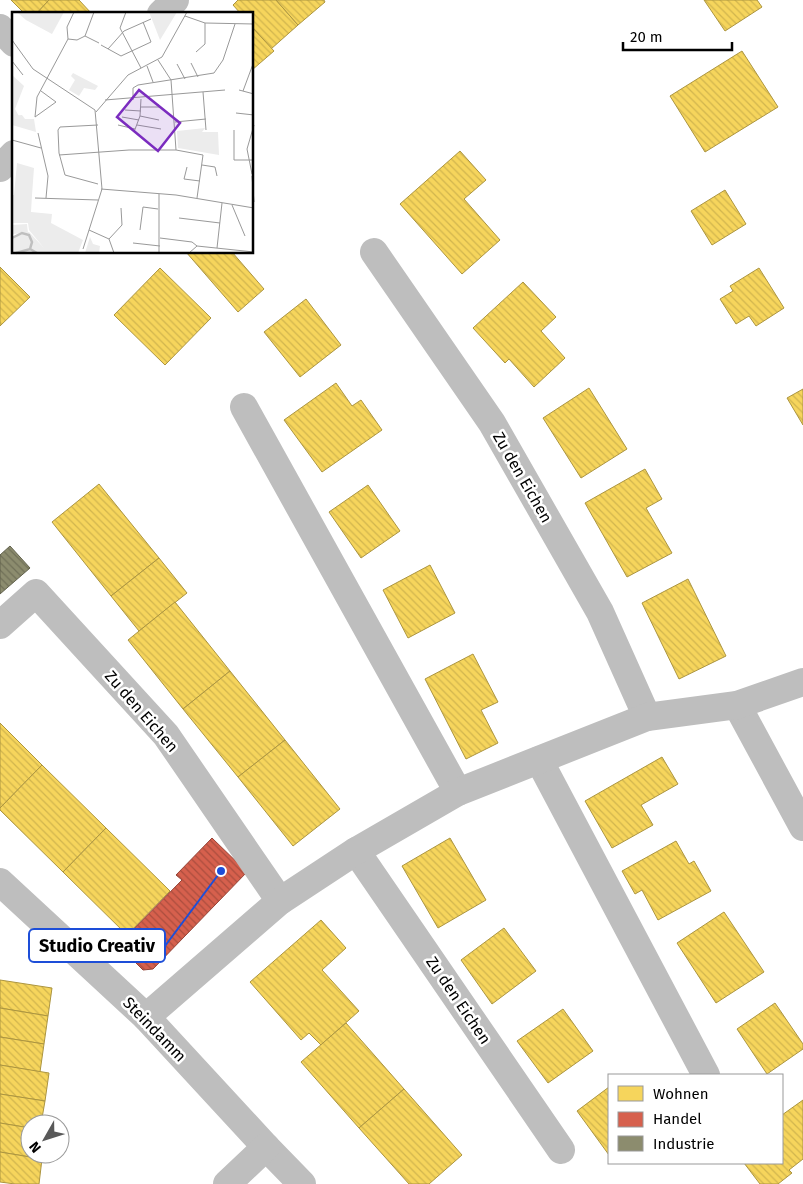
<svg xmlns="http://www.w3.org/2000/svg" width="803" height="1184" font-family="'Fira Sans',sans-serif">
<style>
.homes{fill:url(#homes-back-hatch);stroke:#ac9540}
.shops{fill:url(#shops-back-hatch);stroke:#964336}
.industry{fill:url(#industry-back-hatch);stroke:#62624d}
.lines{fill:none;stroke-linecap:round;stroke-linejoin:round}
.minor{stroke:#bebebe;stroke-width:28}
.labels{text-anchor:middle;stroke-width:5;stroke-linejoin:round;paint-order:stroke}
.street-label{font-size:16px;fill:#000;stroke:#fff}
.inset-river{fill:none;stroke:#bfbfbf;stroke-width:2.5}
.inset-road{fill:none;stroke:#999;stroke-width:1}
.view{fill:#7b2cbf;fill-opacity:0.15;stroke:#7b2cbf;stroke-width:2.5}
.inset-edge{fill:none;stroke:#000;stroke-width:2.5}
.leader{fill:none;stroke:#1d4ed8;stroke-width:2}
.callout-dot{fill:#1d4ed8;stroke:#fff;stroke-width:2}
.callout{fill:#fff;stroke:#1d4ed8;stroke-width:2}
.callout-label{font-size:18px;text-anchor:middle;font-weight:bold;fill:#000}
</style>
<defs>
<pattern id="homes-back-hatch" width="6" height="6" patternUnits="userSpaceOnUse" patternTransform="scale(1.25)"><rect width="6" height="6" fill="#f6d55c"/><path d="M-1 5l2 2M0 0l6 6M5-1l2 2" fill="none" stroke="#d1b54e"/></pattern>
<pattern id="shops-back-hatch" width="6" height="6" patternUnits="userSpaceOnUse" patternTransform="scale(1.25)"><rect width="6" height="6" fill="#d6604d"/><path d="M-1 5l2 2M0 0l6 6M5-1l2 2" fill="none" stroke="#ab4d3e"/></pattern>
<pattern id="industry-back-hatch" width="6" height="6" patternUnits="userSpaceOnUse" patternTransform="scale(1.25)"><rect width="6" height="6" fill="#8c8c6e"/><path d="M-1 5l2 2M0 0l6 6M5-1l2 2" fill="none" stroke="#707058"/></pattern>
</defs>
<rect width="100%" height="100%" fill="#fff"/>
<g class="homes">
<path d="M11,0H49L36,14H25Z"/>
<path d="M49,0H79L92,14H36Z"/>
<path d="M238,0H276L298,25L271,49L252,27V14H241L233,5Z"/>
<path d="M276,0H324L325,2L298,25Z"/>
<path d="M704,0H757L762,7L725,31Z"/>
<path d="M252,27L274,51L252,70Z"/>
<path d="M742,51L778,107L705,152L670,96Z"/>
<path d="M460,151L486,180L464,199L500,240L462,274L400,204Z"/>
<path d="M725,190L746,224L712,245L691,211Z"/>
<path d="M186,252H232L264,289L238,312Z"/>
<path d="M0,267L30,297L0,326Z"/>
<path d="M160,268L211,318L165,365L114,315Z"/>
<path d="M759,268L784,308L756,326L749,316L736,324L720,299L733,291L730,286Z"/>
<path d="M523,282L556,317L541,331L565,358L534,387L509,359L505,363L473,328Z"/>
<path d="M306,299L341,345L300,377L264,332Z"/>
<path d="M336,383L352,406L361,400L382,430L322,472L284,420Z"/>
<path d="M589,388L627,449L581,478L543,418Z"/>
<path d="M803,389V425L787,398Z"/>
<path d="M645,469L662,499L646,508L672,553L627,577L585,503Z"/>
<path d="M99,484L159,558L111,596L52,522Z"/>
<path d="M368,485L400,531L361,558L329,512Z"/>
<path d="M159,558L187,593L139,631L111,596Z"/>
<path d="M430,565L455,613L408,638L383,590Z"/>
<path d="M688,579L726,656L679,679L642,603Z"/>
<path d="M175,602L230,671L183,709L128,640Z"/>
<path d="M473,654L498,702L481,710L498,743L466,759L425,679Z"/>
<path d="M230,671L285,740L238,777L183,709Z"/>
<path d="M0,723L42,765L0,808Z"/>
<path d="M285,740L340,809L293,846L238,777Z"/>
<path d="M662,757L678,784L641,805L653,825L612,848L585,801Z"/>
<path d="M42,765L106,828L63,872L0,810V808Z"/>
<path d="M106,828L170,891L127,935L63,872Z"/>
<path d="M450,838L486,900L438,928L402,866Z"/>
<path d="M676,841L689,864L694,861L711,891L658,920L642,890L635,894L622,871Z"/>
<path d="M724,912L764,972L716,1003L677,943Z"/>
<path d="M321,920L346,948L322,970L359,1011L321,1045L309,1033L301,1040L250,982Z"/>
<path d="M504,928L536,971L492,1004L461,960Z"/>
<path d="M0,980L52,988L48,1016L0,1008Z"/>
<path d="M775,1003L803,1044V1049L767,1074L737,1029Z"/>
<path d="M0,1008L48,1016L44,1044L0,1037Z"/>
<path d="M563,1009L593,1051L548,1083L517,1041Z"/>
<path d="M346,1023L404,1089L359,1128L301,1062Z"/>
<path d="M0,1037L44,1044L40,1072L0,1065Z"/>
<path d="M0,1065L49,1073L45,1101L0,1094Z"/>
<path d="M609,1087V1155L577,1111Z"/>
<path d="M404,1089L462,1155L429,1184H409L359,1128Z"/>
<path d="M0,1094L45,1101L41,1124H30V1128L0,1123Z"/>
<path d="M803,1100V1159L789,1170L792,1173L778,1184H760L744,1163H782V1115Z"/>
<path d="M0,1123L30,1128V1154H43L42,1159L0,1152Z"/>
<path d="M0,1152L42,1159L39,1184H15L0,1182Z"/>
</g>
<path class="shops" d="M212,838L247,872L153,969L143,970L118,945L182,880L176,875Z"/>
<path class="industry" d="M10,546L30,568L0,594V555Z"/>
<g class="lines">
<g class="minor">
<path d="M161,14L175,0"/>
<path d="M0,28L14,43"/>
<path d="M0,168L14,154"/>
<path d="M374,252L492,423L600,612L647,717"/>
<path d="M244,407L458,792"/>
<path d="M0,625L36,593L166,735L280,901"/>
<path d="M737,705L803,827"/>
<path d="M539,760L706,1075"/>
<path d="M356,851L561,1150"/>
<path d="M0,882L146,1017L266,1147L302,1184"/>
<path d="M146,1017L280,901L356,851L458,792L647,717L737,705L803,682"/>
<path d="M227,1184L266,1147"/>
</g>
</g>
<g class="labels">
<g class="street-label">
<text transform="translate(523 477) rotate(60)" y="6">Zu den Eichen</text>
<text transform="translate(142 711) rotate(49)" y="6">Zu den Eichen</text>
<text transform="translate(459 1000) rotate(56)" y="6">Zu den Eichen</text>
<text transform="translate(155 1029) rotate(46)" y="6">Steindamm</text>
</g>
</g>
<g transform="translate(12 12)">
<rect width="241" height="241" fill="#fff"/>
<path d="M52,0L40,22L14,8L6,1ZM61,61L86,74L83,78L72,76L67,84L57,78L63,68L59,64ZM0,63L12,74L3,97L8,106L0,104ZM0,183H20L19,200L40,202L39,211L71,228L66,241H0V225L9,221L17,220L32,236L17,218L16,211H0Z" fill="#ececec"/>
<path d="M5,151L22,156L20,183H2ZM15,212L16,221L0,222V213Z" fill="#ececec"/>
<path d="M10,103L13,107H22L24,120L0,113V104ZM193,116L190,120H206L207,143L166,136L165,119ZM78,225L81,232L88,234L87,241H73Z" fill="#ececec"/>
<path d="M137,0H165L148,28L141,10Z" fill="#ececec"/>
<path class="inset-river" d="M0,226L10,221L17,223L20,230L18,237M4,241L18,237L25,241"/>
<path class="inset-road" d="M114,0L108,16L129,56M173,4L193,11L242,12M73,24L87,31M56,27L65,28L73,24L82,0M56,27L55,15L62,0M0,28L21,57L83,98L90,177M89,33L109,44L139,30L131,10M96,37L112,19L139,7M184,40L193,32V11M146,48L159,68L164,138M0,49L11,63M179,51L186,65M165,52L173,67M135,54L141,70M227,78L242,82M29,79L44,90L23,105L25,85L56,27M231,79L241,52M191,80L194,118M93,88L213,78M121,88V76L126,73L202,61L211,48L223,12M129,95H147L146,92M113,98L129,99M84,100L116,63L150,45L175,0M224,101L242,103M128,104L147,108M110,105L127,108M163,110L194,107M86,113L48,115L46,118L47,141L53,163L86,172M106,113L123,117M125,113L149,117M222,118V148H242M122,120L128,104L129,87M26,121L36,164L34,186M0,128L29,136M47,143L117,138H164L191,143L185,186M190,153L203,155L205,164M175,155L172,167L188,169M240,162L235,137L242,113M240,164L242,190M89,177L164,183L242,196M23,186L86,188M220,193L233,224M167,206L208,211M77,218L97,227L102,241M128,218L131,195L146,197M148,226L180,230L185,234M97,227L110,213L109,196M121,231L148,234M205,236L210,191M71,237L90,177M147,241V182M177,241L185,234L242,240"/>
<path class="view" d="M127,78L168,111L146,139L105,105Z"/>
<rect width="241" height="241" class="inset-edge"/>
</g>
<path class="leader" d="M221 871L165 946"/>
<circle class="callout-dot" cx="221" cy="871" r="5"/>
<rect class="callout" x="29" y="929" width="136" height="33" rx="5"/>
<g class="callout-label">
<text x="97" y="952">Studio Creativ</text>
</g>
<rect x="608" y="1074" width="175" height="90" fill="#ffffff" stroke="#999999"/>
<rect x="618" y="1086" width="25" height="15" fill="#f6d55c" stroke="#999999"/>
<text x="653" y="1099" font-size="15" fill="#000000">Wohnen</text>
<rect x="618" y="1112" width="25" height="15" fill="#d6604d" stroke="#999999"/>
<text x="653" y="1124" font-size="15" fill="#000000">Handel</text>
<rect x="618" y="1136" width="25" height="15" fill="#8c8c6e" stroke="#999999"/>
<text x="653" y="1149" font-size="15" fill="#000000">Industrie</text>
<g transform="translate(45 1139) rotate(231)"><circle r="24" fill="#ffffff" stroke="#999999"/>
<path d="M0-4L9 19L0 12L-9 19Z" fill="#595959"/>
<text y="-8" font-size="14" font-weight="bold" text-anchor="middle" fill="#000000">N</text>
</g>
<path d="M623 42v8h109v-8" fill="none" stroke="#000000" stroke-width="2.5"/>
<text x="630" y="42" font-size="15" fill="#000000" stroke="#ffffff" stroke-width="4" paint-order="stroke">20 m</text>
</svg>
